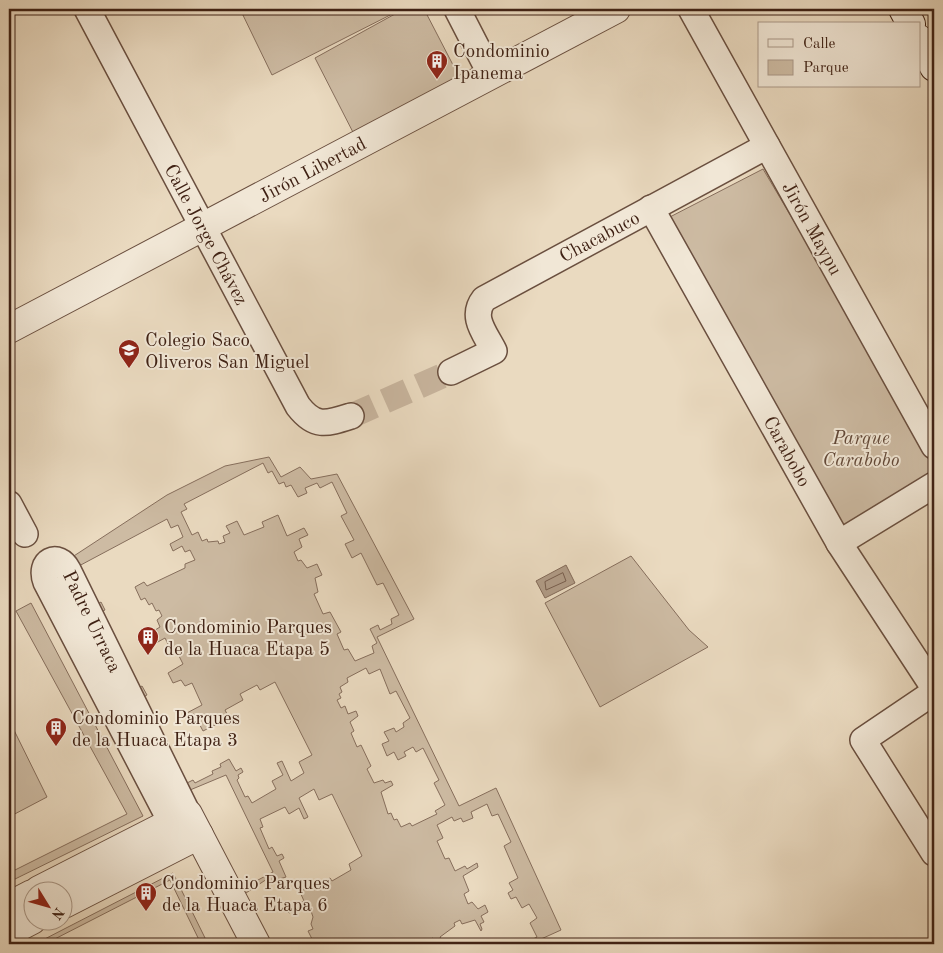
<svg xmlns="http://www.w3.org/2000/svg" width="943" height="953" font-family="'Old Standard TT',serif">
<style>
.green{fill:#cdbba3;stroke:#866e5c;fill-rule:evenodd}
.water{fill:#b09b86;stroke:#836a58}
.lines{fill:none;stroke-linecap:round;stroke-linejoin:round}
.shore{stroke:#785e4d;stroke-width:1}
.minor-tunnel{stroke:#c8b59e;stroke-width:25;stroke-dasharray:25 12;stroke-linecap:butt}
.minor-casing{stroke:#6a4f3f;stroke-width:28}
.tertiary-casing{stroke:#6a4f3f;stroke-width:30}
.secondary-casing{stroke:#3f2114;stroke-width:30}
.minor{stroke:#f1e7d6;stroke-width:25}
.tertiary{stroke:#f1e7d6;stroke-width:28}
.secondary{stroke:#f1e7d6;stroke-width:28}
.labels{text-anchor:middle;stroke-width:4;stroke-linejoin:round;paint-order:stroke}
.poi-label{font-size:19px;fill:#3f2114;stroke:#f1e7d6;text-anchor:start}
.street-label{font-size:19px;fill:#3f2114;stroke:#f1e7d6}
.park-label{font-size:19px;font-style:italic;fill:#624838;stroke:#f1e7d6}
</style>
<rect width="100%" height="100%" fill="#eadac0"/>
<filter id="stains"><feTurbulence type="fractalNoise" baseFrequency=".004" numOctaves="4"/><feColorMatrix values="0 0 0 0 .2 0 0 0 0 .09 0 0 0 0 .02 0 0 0 .5 -.17"/></filter>
<radialGradient id="worn" r=".72"><stop offset=".6" stop-color="#630" stop-opacity="0"/><stop offset="1" stop-color="#630" stop-opacity=".3"/></radialGradient>
<g class="green">
<path d="M240,9H402L272,75Z"/>
<path d="M404,9H424L465,88L359,144L315,58Z"/>
<path d="M763,169L934,458V476L842,531L666,219Z"/>
<path d="M269,457L281,477L300,467L311,479L337,474L414,619L377,637L459,806L496,788L561,930L530,944H523L537,937L530,923L537,918L529,904L522,908L516,897L511,899L508,893L513,890L509,883L518,878L504,846L511,842L498,814L492,816L487,804L471,812L473,818L463,822L461,818L454,821L452,817L437,825L443,838L437,841L445,859L449,858L455,871L465,866L467,869L477,863L478,867L463,876L469,891L464,894L468,904L472,902L478,909L485,905L488,912L481,916L484,922L480,924L482,929L481,931L475,920L462,924L460,920L454,923L455,926L440,937L444,944H437L433,938L417,944H323L318,939L313,941L308,931L313,929L311,924L313,917L310,908L307,909L305,905L289,913L287,910L304,901L300,892L317,881L319,884L330,878L332,881L351,870L349,864L362,856L332,794L319,800L314,789L299,798L308,817L304,819L299,808L289,814L285,807L260,819L263,827L260,828L269,849L272,847L277,856L282,854L284,858L279,861L286,877L269,882L267,879L243,895H230L273,872L226,775L178,795L57,567L167,495L225,466ZM263,463L268,473L272,471L279,484L284,482L286,487L291,485L298,497L307,493L305,488L317,483L320,488L332,482L347,513L341,516L354,540L345,544L352,558L361,553L377,585L383,583L399,615L391,619L392,624L380,630L378,625L370,629L377,643L372,646L374,653L355,661L348,649L344,650L337,634L341,632L330,612L323,614L314,594L318,592L315,578L322,575L317,564L307,568L301,560L298,561L294,552L302,547L299,539L308,535L304,528L287,536L278,515L262,522L264,527L244,535L237,521L226,526L230,533L223,536L225,542L219,544L218,541L208,542L207,539L202,541L198,532L192,535L181,512L187,509L184,504ZM167,519L171,528L178,525L183,537L170,544L173,551L182,546L185,552L190,550L195,560L185,564V568L147,586L144,582L135,587L141,600L145,598L149,605L152,603L156,611L159,610L162,616L157,620L160,627L152,632L156,643L165,638L170,648L174,646L183,664L168,673L173,683L181,680L185,686L192,683L202,705L183,715L185,718L194,714L203,731L229,718L225,710L243,700L240,694L257,685L260,690L275,682L312,755L299,762L304,773L291,781L282,761L277,763L283,775L272,781L276,789L252,803L248,796L245,797L237,780L239,778L238,775L243,772L241,768L236,771L229,759L220,764L221,767L212,771L213,774L195,783L193,780L183,785L139,699L147,695L142,686L135,690L101,612L105,610L101,602L96,605L77,567ZM366,668L369,674L380,669L390,694L396,691L410,718L403,723L404,727L396,732L394,728L384,732L389,741L382,744L387,756L394,752L398,760L406,756L404,752L413,747L416,752L423,748L439,780L434,783L445,805L435,811L437,814L412,826L410,823L401,827L397,819L394,820L391,813L388,814L381,792L393,785L391,781L385,783L383,780L374,783L367,769L371,766L361,745L357,747L351,733L354,731L350,722L358,716L356,711L348,714L345,706L341,708L337,700L341,698L339,694L342,692L340,687L348,682L347,678Z"/>
<path d="M631,556L689,630L708,647L600,707L545,603Z"/>
<path d="M31,603L143,816L9,882V873L127,814L16,611Z"/>
<path d="M9,720L47,797L9,817Z"/>
<path d="M173,873L208,944H201L170,880L45,944H35Z"/>
</g>
<path class="water" d="M566,565L575,583L545,598L536,581Z"/>
<g class="lines">
<path class="shore" d="M563,573L566,581L546,590L545,582Z"/>
<path class="minor-tunnel" d="M351,416L451,372"/>
<g class="minor-casing">
<g id="minor">
<path d="M87,9L298,406C315,428 326,424 351,416"/>
<path d="M457,9L491,75"/>
<path d="M691,9L934,446"/>
<path d="M651,208L839,543L934,688"/>
<path d="M451,372L494,351C485,333 470,317 484,299L767,146"/>
<path d="M9,504L25,534"/>
<path d="M839,543L934,485"/>
<path d="M934,692L863,740L934,853"/>
<path d="M171,822L46,582C38,561 58,551 68,570L188,814"/>
</g>
</g>
<g class="tertiary-casing">
<g id="tertiary">
<path d="M9,329L616,9"/>
<path d="M39,890L188,814L256,944"/>
<path d="M62,905L199,835"/>
<path d="M9,906L32,894"/>
<path d="M9,932L32,920"/>
</g>
</g>
<g class="secondary-casing">
<g id="secondary">
<path d="M903,9L911,24"/>
<path d="M919,39L934,67"/>
</g>
</g>
<use href="#minor" class="minor"/>
<use href="#tertiary" class="tertiary"/>
<use href="#secondary" class="secondary"/>
</g>
<defs>
<g id="building-pin" transform="scale(1.125)"><path d="M0 17L-7.5 6A9.5 9.5 0 1 1 7.5 6Z" fill="#8f2418" stroke="#f1e7d6"/><path d="M-4-6H4V6H1V3H-1V6H-4ZM-2.5-4.3h1.7v1.8h-1.7ZM.8-4.3h1.7v1.8H.8ZM-2.5-1h1.7V.8h-1.7ZM.8-1h1.7V.8H.8Z" fill="#fff"/></g>
<g id="school-pin" transform="scale(1.125)"><path d="M0 17L-7.5 6A9.5 9.5 0 1 1 7.5 6Z" fill="#8f2418" stroke="#f1e7d6"/><path d="M0-5L7-2L0 1L-7-2ZM-4 1L0 2.5L4 1V4Q0 6-4 4Z" fill="#fff"/></g>
</defs>
<g fill-rule="evenodd">
<use href="#building-pin" x="437" y="61"/>
<use href="#school-pin" x="129" y="350"/>
<use href="#building-pin" x="148" y="637"/>
<use href="#building-pin" x="56" y="728"/>
<use href="#building-pin" x="146" y="893"/>
</g>
<g class="labels">
<g class="poi-label">
<text x="453" y="57">Condominio<tspan x="453" dy="22">Ipanema</tspan></text>
<text x="145" y="346">Colegio Saco<tspan x="145" dy="22">Oliveros San Miguel</tspan></text>
<text x="164" y="633">Condominio Parques<tspan x="164" dy="22">de la Huaca Etapa 5</tspan></text>
<text x="72" y="724">Condominio Parques<tspan x="72" dy="22">de la Huaca Etapa 3</tspan></text>
<text x="162" y="889">Condominio Parques<tspan x="162" dy="22">de la Huaca Etapa 6</tspan></text>
</g>
<g class="street-label">
<text transform="translate(312 169) rotate(-28)" y="7">Jirón Libertad</text>
<text transform="translate(813 228) rotate(61)" y="7">Jirón Maypu</text>
<text transform="translate(207 234) rotate(62)" y="7">Calle Jorge Chávez</text>
<text transform="translate(599 236) rotate(-28)" y="7">Chacabuco</text>
<text transform="translate(788 451) rotate(61)" y="7">Carabobo</text>
<text transform="translate(93 621) rotate(64)" y="7">Padre Urraca</text>
</g>
<g class="park-label">
<text x="861" y="444">Parque<tspan x="861" dy="22">Carabobo</tspan></text>
</g>
</g>
<rect width="943" height="953" fill="none" stroke="#eadac0" stroke-width="30"/>
<rect x="10" y="10" width="923" height="933" fill="none" stroke="#3f2114" stroke-width="2.5"/>
<rect x="15" y="15" width="913" height="923" fill="none" stroke="#3f2114"/>
<rect x="758" y="22" width="162" height="65" fill="#f1e7d6" stroke="#aa9888"/>
<rect x="768" y="39" width="25" height="8" fill="#f1e7d6" stroke="#aa9888"/>
<text x="803" y="48" font-size="15" fill="#3f2114">Calle</text>
<rect x="768" y="60" width="25" height="15" fill="#cdbba3" stroke="#aa9888"/>
<text x="803" y="72" font-size="15" fill="#3f2114">Parque</text>
<g transform="translate(48 906) rotate(127)"><circle r="24" fill="#f1e7d6" stroke="#aa9888"/>
<path d="M0-4L9 19L0 12L-9 19Z" fill="#8f2418"/>
<text y="-8" font-size="14" font-weight="bold" text-anchor="middle" fill="#3f2114">N</text>
</g>
<rect width="100%" height="100%" filter="url(#stains)"/>
<rect width="100%" height="100%" fill="url(#worn)"/>
</svg>
